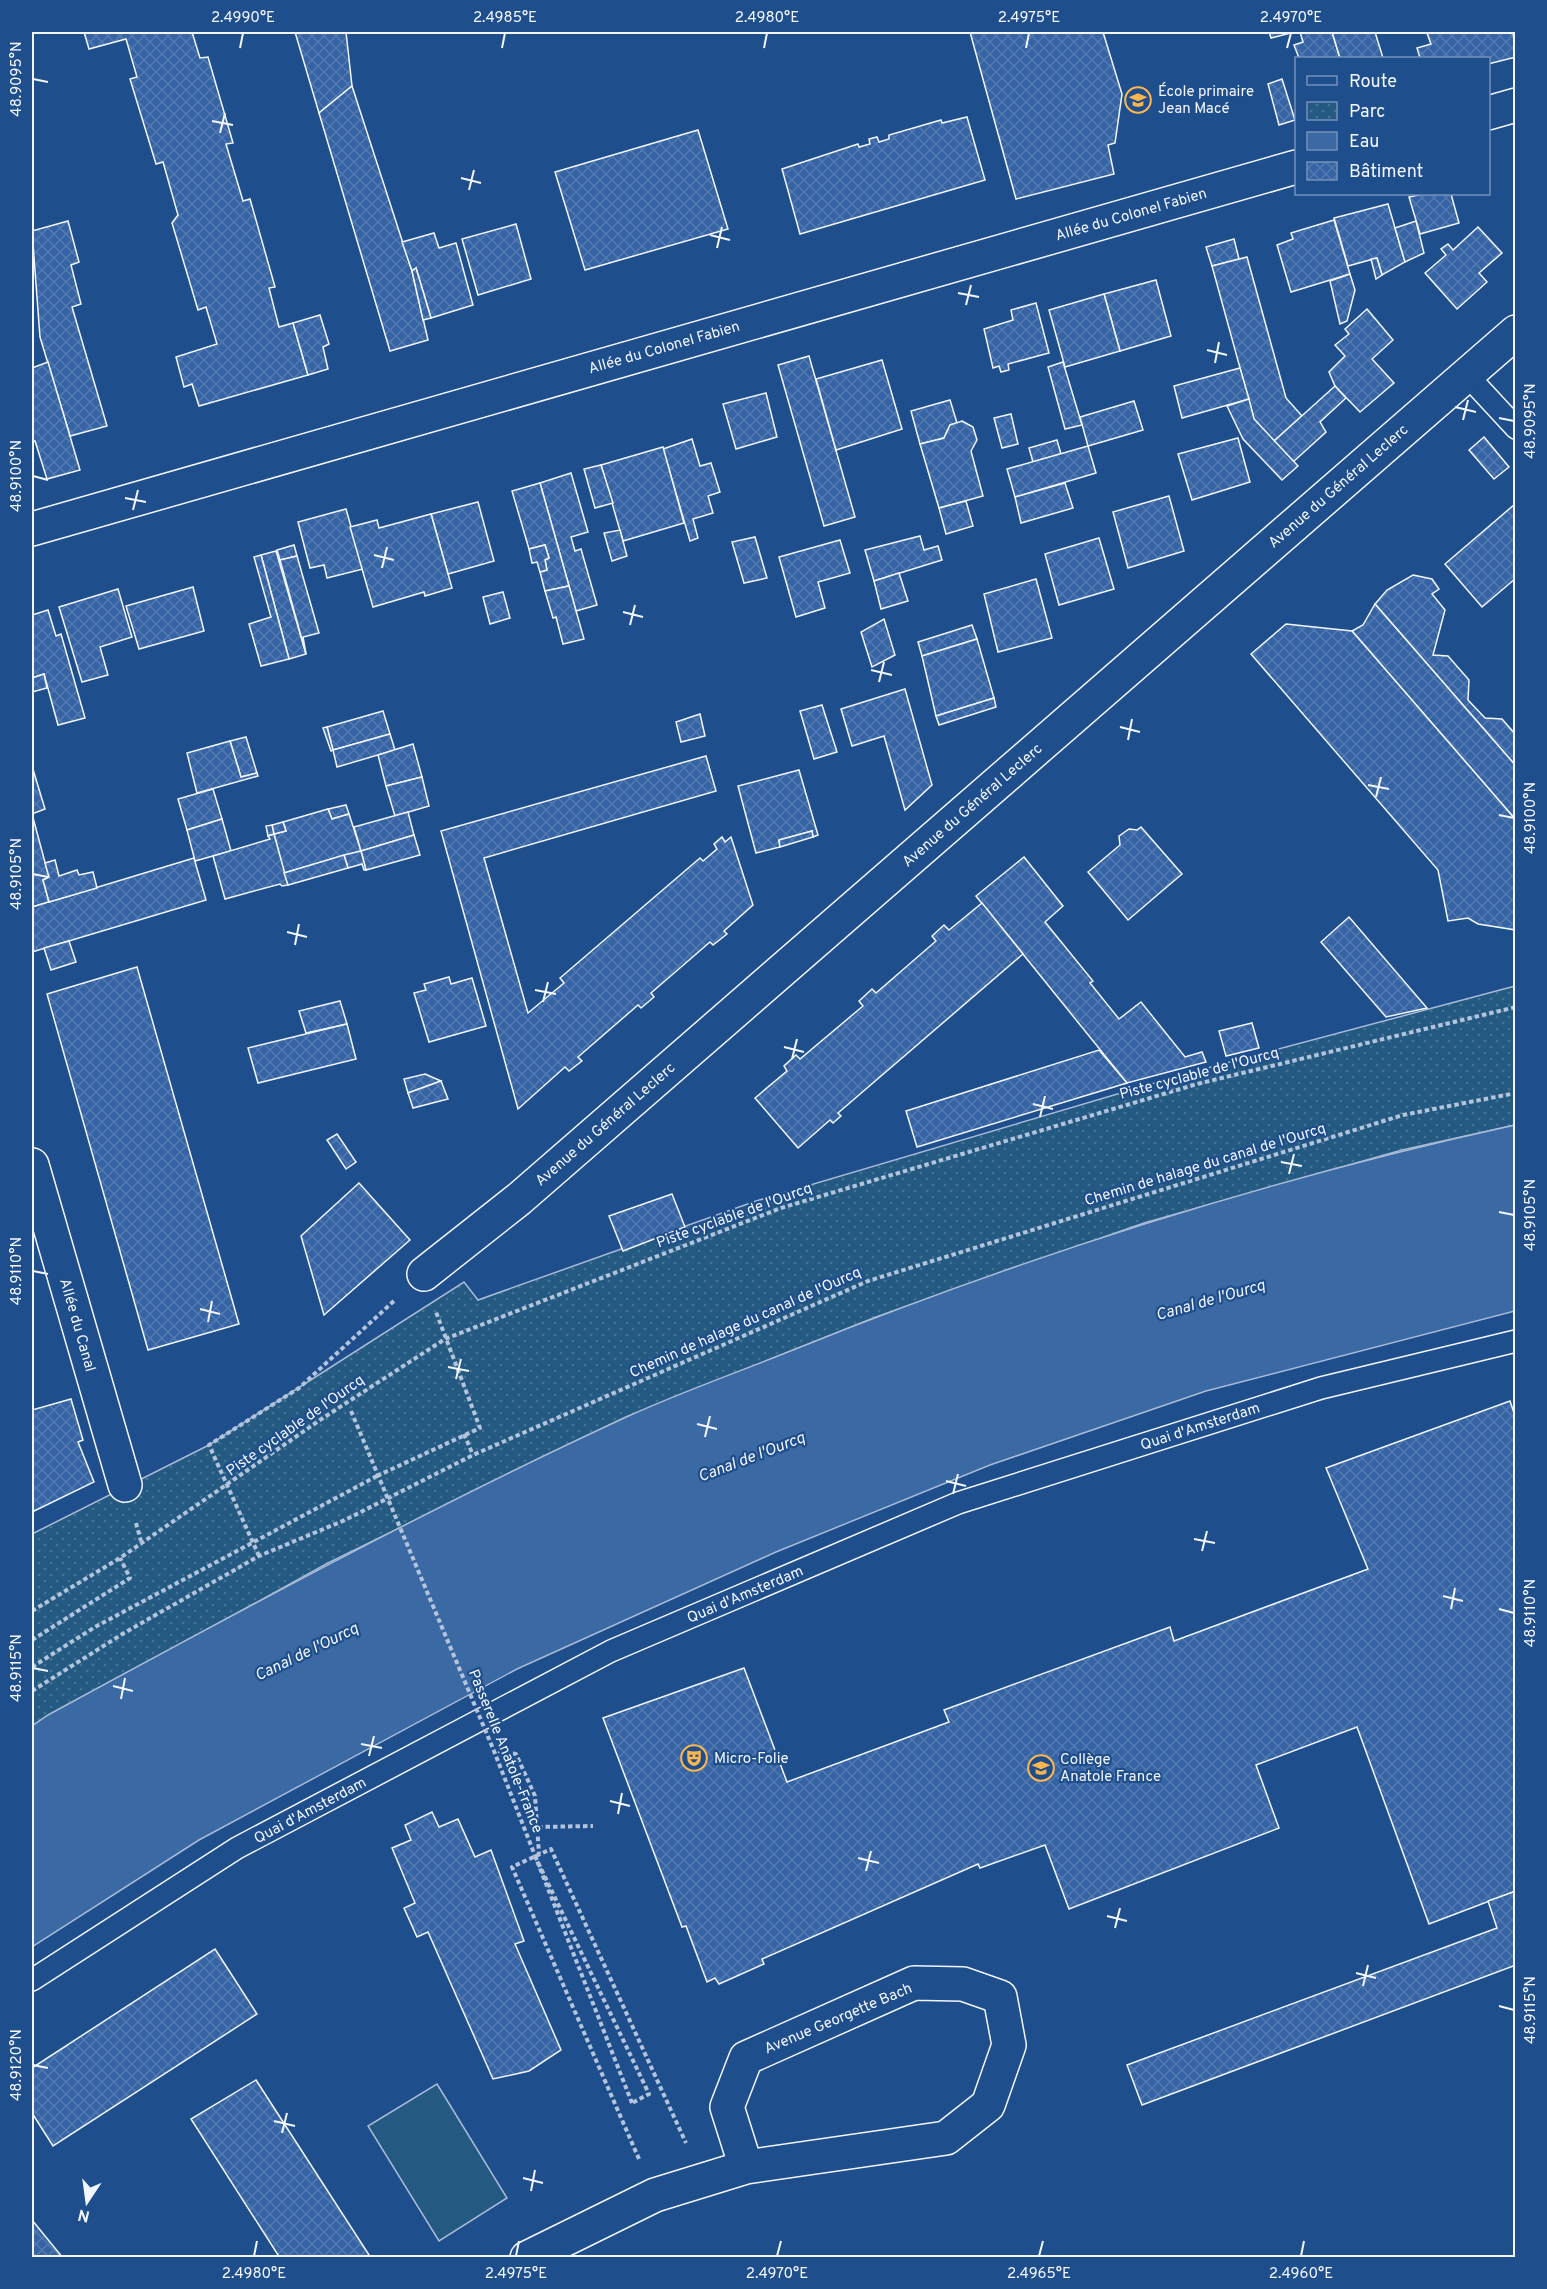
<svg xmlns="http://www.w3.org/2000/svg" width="1547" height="2289" font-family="Overpass,sans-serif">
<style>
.grass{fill:#245a82;stroke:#a8bbd7;stroke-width:1.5}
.park{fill:url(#park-dots);stroke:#a8bbd7;stroke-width:1.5}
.water{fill:#3b69a3;stroke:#a8bbd7;stroke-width:1.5}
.building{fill:url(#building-cross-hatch);stroke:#f2f6ff;stroke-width:1.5}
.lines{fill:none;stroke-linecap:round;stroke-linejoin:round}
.lane-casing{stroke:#f2f6ff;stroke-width:24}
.street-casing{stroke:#f2f6ff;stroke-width:36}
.path{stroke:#b3c4dc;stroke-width:4;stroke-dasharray:4.5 3;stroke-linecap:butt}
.lane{stroke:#1f4e8c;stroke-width:21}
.street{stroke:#1f4e8c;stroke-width:33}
.path-bridge{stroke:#b3c4dc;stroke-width:4;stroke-dasharray:4.5 3;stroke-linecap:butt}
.ticks{fill:none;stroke:#f2f6ff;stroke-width:2}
.labels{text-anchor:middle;stroke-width:4.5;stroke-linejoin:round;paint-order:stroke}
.poi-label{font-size:15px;fill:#f2f6ff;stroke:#1f4e8c;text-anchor:start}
.street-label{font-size:15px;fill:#f2f6ff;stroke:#1f4e8c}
.water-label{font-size:16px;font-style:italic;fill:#f2f6ff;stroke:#1f4e8c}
.neatline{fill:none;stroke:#f2f6ff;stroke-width:2}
.ticks-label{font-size:15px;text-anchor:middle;fill:#f2f6ff}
</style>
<defs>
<pattern id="park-dots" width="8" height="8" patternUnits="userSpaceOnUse" patternTransform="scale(1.5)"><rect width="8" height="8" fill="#245a82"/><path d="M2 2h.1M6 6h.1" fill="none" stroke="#447295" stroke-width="1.8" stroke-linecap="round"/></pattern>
<pattern id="building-cross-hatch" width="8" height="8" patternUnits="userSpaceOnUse" patternTransform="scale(1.5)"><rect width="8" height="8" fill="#3563a3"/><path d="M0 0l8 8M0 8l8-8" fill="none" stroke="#537ab1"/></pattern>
</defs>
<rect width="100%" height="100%" fill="#1f4e8c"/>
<path class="grass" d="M437,2084L507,2198L439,2241L368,2126Z"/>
<path class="park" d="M1515,986V1125L1402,1150L1144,1223L876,1317L626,1417L328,1563L32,1726V1534L209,1445L464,1282L478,1300L756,1201L1185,1074Z"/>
<path class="water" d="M1515,1125V1311L1206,1391L990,1465L776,1552L517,1669L199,1840L32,1947V1726L48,1715C238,1612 427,1509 622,1419C678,1393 736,1373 793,1350C1027,1256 1269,1179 1515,1125Z"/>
<g class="building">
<path d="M84,32H192L200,58L208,57L233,143L226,144L243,201L250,199L275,287L269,288L279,327L293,323L308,375L199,406L192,384L184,387L176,357L217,344L206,307L198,310L172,223L178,215L163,162L156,164L130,79L137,77L126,39L89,49Z"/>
<path d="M295,32H346L352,86L319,113Z"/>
<path d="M970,32H1103L1122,94L1115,143L1108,145L1114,174L1016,199Z"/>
<path d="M1269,32H1291V33L1271,38Z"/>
<path d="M1300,32H1332L1340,58H1299L1294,45L1303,42Z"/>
<path d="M1332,32H1375L1383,58H1340Z"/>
<path d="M1433,32H1513L1516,57L1488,64V58H1420L1417,48L1431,44L1427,33Z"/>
<path d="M1282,79L1295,120L1279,125L1268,84Z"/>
<path d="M352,86L412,271L428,340L390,351L319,113Z"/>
<path d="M967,117L985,180L800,234L782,169L858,144L859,147L870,144L869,139L877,137L879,142L889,139V135L941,120L942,123Z"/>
<path d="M698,130L728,229L585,270L555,172Z"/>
<path d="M1423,194H1451L1459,223L1420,234L1409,197Z"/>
<path d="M1388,204L1405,262L1382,275L1377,258L1348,266L1334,218Z"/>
<path d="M1334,220L1350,274L1291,292L1277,245L1293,239L1291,233Z"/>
<path d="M68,221L79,262L71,265L81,304L72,307L107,426L70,436L40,337L32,231Z"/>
<path d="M1416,221L1424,253L1405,262L1395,228Z"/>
<path d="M516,224L531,279L478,295L462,239Z"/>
<path d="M1478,227L1502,253L1479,273L1487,282L1457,309L1425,273L1446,255L1441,249L1448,244L1453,250Z"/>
<path d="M434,233L439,248L456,243L473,305L431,318L416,268L412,271L402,242Z"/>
<path d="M1234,239L1239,259L1212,266L1206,247Z"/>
<path d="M1247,257L1286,398L1302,416L1274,441L1254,419L1212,266Z"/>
<path d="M1377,258L1382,275L1376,279L1371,259Z"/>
<path d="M416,268L431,318L423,320L412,271Z"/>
<path d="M1350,274L1355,290L1347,321L1340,324L1330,281Z"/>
<path d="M1156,280L1171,336L1120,351L1104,294Z"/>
<path d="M1104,294L1120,351L1065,367L1049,310Z"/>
<path d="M1036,303L1049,353L1008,364L1009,370L1001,372L999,366L993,368L984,329L1013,320L1011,310Z"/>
<path d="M1367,309L1393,340L1372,359L1394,383L1360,412L1335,386L1329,372L1345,356L1335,345L1349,334L1345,329Z"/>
<path d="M320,315L329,344L323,347L328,369L308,375L293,323Z"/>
<path d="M809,356L855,517L824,526L778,365Z"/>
<path d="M882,360L902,429L836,450L816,379Z"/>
<path d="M48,362L80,470L47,479L35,441L32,442V368Z"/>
<path d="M1063,362L1082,425L1065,429L1048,367Z"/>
<path d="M1240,368L1249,399L1182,418L1174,386Z"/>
<path d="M1335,386L1346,398L1320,422L1326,432L1293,462L1274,441Z"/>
<path d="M766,393L777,437L736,449L723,404Z"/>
<path d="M1249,399L1254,419L1298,466L1282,480L1243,439L1227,406Z"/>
<path d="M950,400L957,423L950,425L944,438L920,444L911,411Z"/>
<path d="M1134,401L1143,430L1088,446L1080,417Z"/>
<path d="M1011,414L1018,444L1002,448L994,418Z"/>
<path d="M962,421L973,427L977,440L971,451L983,496L939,508L920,444L944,438L950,425Z"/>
<path d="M1484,437L1509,467L1494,479L1469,450Z"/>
<path d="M1238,438L1250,482L1192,500L1178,454Z"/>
<path d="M692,439L700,466L711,463L720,492L708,496L713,513L693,519L698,538L690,541L663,449Z"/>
<path d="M1057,440L1061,454L1033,462L1029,448Z"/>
<path d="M1088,446L1096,473L1015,497L1007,469Z"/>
<path d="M663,447L684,523L623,541L601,465Z"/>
<path d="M601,465L613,503L595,508L584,469Z"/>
<path d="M571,473L588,532L571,537L575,551L581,549L597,605L576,611L540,483Z"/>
<path d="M540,483L569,586L545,591L540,572L547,570L545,560L549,558L545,545L529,549L512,491Z"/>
<path d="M1065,483L1073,508L1021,523L1015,497Z"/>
<path d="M1169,496L1184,551L1128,568L1113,512Z"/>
<path d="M966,501L973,526L946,534L939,508Z"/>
<path d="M478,502L494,561L448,574L431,514Z"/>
<path d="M1515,504L1516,578L1482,607L1445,564Z"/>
<path d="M346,509L363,569L327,578L324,565L310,568L298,522Z"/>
<path d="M431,514L452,588L425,596L424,592L373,607L350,527L377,520L379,528Z"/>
<path d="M620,530L627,556L612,561L604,533Z"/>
<path d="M920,536L924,550L938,546L942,560L874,581L865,550Z"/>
<path d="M755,537L767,578L744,583L732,542Z"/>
<path d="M1099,538L1114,589L1059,605L1045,554Z"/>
<path d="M840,540L850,573L818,582L825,608L796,617L779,557Z"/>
<path d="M294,545L297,556L280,560L277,550Z"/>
<path d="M545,545L549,558L545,560L547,570L540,572L537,562L532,563L529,549Z"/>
<path d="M276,551L306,654L289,659L261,555Z"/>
<path d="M261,555L289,659L261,666L249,624L271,617L254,557Z"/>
<path d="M297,556L319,633L303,637L306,654L280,560Z"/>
<path d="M899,573L908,601L881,609L874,581Z"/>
<path d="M1413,575L1432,579L1439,589L1432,594L1445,610L1433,655L1448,656L1469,680L1468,700L1485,718L1502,719L1516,735V766L1375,604L1387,590Z"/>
<path d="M1036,579L1052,638L998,652L984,594Z"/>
<path d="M569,586L584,639L563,644L556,617L553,618L545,591Z"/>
<path d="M193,587L204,631L139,649L126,606Z"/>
<path d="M118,589L132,637L100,647L108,675L82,682L59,607Z"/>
<path d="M503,592L510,618L490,624L483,597Z"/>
<path d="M1375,604L1516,766V820L1352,631L1363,625Z"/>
<path d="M48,610L56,636L61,634L85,718L58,725L44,674L32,678V615Z"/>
<path d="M884,619L895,655L872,667L861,632Z"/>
<path d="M1286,624L1352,631L1516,820V930L1478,924L1468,918L1448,921L1438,870L1251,654Z"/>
<path d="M972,625L977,639L922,656L918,642Z"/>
<path d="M977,639L994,698L936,716L922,656Z"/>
<path d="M44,674L47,688L32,692V678Z"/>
<path d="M905,689L932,785L905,810L884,736L852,746L841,709Z"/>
<path d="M994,698L996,707L939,725L936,716Z"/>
<path d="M822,705L837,752L814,759L800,711Z"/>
<path d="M383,711L390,734L333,750L327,727Z"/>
<path d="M700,714L705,736L681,742L676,722Z"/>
<path d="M327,727L333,750L331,751L323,728Z"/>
<path d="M390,734L395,750L337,767L333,750Z"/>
<path d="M246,737L257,773L241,777L230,741Z"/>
<path d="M230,741L241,777L257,773L258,776L197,793L187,753Z"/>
<path d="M413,744L422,777L386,786L378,755Z"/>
<path d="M706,756L716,791L484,858L528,1013L564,983L560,978L700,858L703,861L717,849L714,844L722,837L725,842L731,837L753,905L724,931L727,934L713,945L710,942L651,993L654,997L641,1008L638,1005L578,1057L582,1061L569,1071L565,1067L518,1109L441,831Z"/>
<path d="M32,766L45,809L32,814Z"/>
<path d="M799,770L818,835L813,837L812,831L779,840L780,847L756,853L738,786Z"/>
<path d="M422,777L429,806L395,816L386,786Z"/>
<path d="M213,789L222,819L187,830L178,799Z"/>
<path d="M346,805L349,814L332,819L328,809Z"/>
<path d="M328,809L332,819L349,814L361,851L284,873L274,834L286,831L283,822Z"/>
<path d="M408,812L414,835L361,851L354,827Z"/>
<path d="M32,814L49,877L43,880L49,902L32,907Z"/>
<path d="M222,819L231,851L195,861L187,830Z"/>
<path d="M283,822L286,831L274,834L272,825Z"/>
<path d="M272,825L274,834L268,836L266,826Z"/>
<path d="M1141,827L1182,874L1128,920L1088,872L1120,845L1119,836L1129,829L1137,830Z"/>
<path d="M812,831L813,837L780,847L779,840Z"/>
<path d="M274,834L288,885L282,886L280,884L225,899L213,856L270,839L268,836Z"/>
<path d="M414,835L420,855L366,870L361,851Z"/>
<path d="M361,851L366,870H364L362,864L348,868L344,855Z"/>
<path d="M344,855L348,868L288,885L284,873Z"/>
<path d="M1024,857L1063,906L1045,922L1093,981L1090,983L1119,1019L1141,1002L1185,1057L1202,1052L1206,1062L1127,1083L976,896Z"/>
<path d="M194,858L206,900L32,952V907Z"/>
<path d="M55,860L59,876L77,870L79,875L93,872L97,888L49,902L43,880L49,877L45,863Z"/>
<path d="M982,903L1023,954L838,1113L841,1116L833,1123L830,1120L798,1148L755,1098L787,1071L784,1066L796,1055L800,1059L863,1006L859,1001L872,989L876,993L936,941L932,936L944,925L949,930Z"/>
<path d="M1349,917L1427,1008L1386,1017L1321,942Z"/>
<path d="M69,941L76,962L51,970L44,948Z"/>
<path d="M137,967L239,1324L148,1350L47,994Z"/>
<path d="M449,977L451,984L472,978L486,1026L429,1042L414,993L426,990L424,984Z"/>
<path d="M340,1001L347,1024L306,1033L299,1011Z"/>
<path d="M1252,1023L1259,1048L1226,1056L1219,1031Z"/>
<path d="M347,1024L356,1059L258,1083L248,1048Z"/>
<path d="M1099,1050L1127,1083L917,1147L906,1111Z"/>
<path d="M425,1074L441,1081L408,1093L404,1079Z"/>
<path d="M441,1081L448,1099L413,1108L408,1093Z"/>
<path d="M337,1134L356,1162L346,1169L327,1140Z"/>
<path d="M359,1183L410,1240L324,1315L301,1236Z"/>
<path d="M672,1194L685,1227L623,1251L609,1216Z"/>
<path d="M71,1399L83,1440L78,1442L94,1482L32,1512V1410Z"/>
<path d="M1510,1401L1516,1419V1891L1429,1924L1357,1727L1256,1765L1279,1828L1069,1909L1045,1845L980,1868L978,1864L762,1959L764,1964L719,1984L715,1978L707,1982L686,1926L682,1927L603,1718L744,1668L787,1782L949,1722L944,1710L1170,1627L1174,1641L1368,1569L1326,1468Z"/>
<path d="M432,1812L439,1827L458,1819L475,1857L491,1850L524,1941L515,1944L561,2050L529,2071L493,2079L428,1932L417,1937L404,1908L415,1903L392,1848L411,1840L405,1825Z"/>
<path d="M1516,1891V1965L1142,2105L1127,2065L1497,1928L1488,1901Z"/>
<path d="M215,1949L257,2014L53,2146L32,2113V2068Z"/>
<path d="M256,2080L371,2258H280L191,2119Z"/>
<path d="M32,2220L63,2258H32Z"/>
</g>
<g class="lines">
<g class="lane-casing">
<g id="lane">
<path d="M1466,374L1516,428"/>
<path d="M32,1980L237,1848L611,1651L958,1503L1321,1388L1516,1341"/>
</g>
</g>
<g class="street-casing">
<g id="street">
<path d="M1488,113L1516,105"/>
<path d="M32,529L1296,167"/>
<path d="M32,1165L125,1485"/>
<path d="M424,1274L519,1199L1516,332"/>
<path d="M527,2258L655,2195L746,2167L946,2138L988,2105L1009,2045L1000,1997L963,1984L914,1983L746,2058L727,2107L746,2167"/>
</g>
</g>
<g class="path">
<path d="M464,1434L473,1455"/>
<path d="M377,1476L480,1428L436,1312"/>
<path d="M136,1523L141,1541"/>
<path d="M259,1556L209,1445L299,1388L395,1300"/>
<path d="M32,1611L120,1558L323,1418L445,1339L781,1208L1197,1084L1516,1007"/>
<path d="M32,1640L130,1578L120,1558"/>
<path d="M32,1691L124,1633L259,1556L345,1520L473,1455L868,1281L1403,1115L1516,1093"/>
<path d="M498,1751L516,1754L535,1796L539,1854"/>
<path d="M538,1827L593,1826"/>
<path d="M535,1856L649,2094L632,2103"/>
<path d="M639,2159L512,1867L551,1849L686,2143"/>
</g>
<use href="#lane" class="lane"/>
<use href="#street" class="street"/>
<g class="path-bridge">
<path d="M351,1411L494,1751L632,2103"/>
<path d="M32,1667L95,1627L377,1476"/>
</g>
</g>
<path class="ticks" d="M240,48L243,33M502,48L505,33M764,48L767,33M1026,48L1029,33M1287,48L1291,33M33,79L48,82M212,121L233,125M220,133L225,113M461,178L481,183M469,190L474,170M710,235L730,240M717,248L722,227M958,293L979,297M966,305L971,285M1207,350L1227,355M1215,363L1219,342M1455,407L1476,412M1499,418L1514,421M1463,420L1468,400M33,476L48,480M125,498L146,502M133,510L138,490M374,555L394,560M382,568L387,547M623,612L643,617M630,625L635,605M871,670L892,675M879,682L884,662M1120,727L1140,732M1128,740L1132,719M1368,785L1389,789M1376,797L1381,777M1499,815L1514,818M33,874L48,877M287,932L307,937M295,945L299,924M535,990L556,994M543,1002L548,982M784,1047L804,1052M792,1059L797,1039M1033,1104L1053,1109M1040,1117L1045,1096M1281,1162L1302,1166M1289,1174L1294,1154M1499,1212L1514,1215M33,1271L48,1274M200,1309L220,1314M208,1322L212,1301M448,1367L469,1371M456,1379L461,1359M697,1424L717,1429M705,1437L710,1416M946,1481L966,1486M953,1494L958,1474M1194,1539L1215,1543M1202,1551L1207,1531M1443,1596L1463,1601M1451,1609L1455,1588M1499,1609L1514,1613M33,1668L48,1671M113,1686L133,1691M121,1699L125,1678M361,1744L382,1748M369,1756L374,1736M610,1801L630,1806M618,1814L622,1793M858,1858L879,1863M866,1871L871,1851M1107,1916L1127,1921M1115,1928L1120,1908M1356,1973L1376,1978M1363,1986L1368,1965M1499,2006L1514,2010M33,2065L48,2068M274,2121L295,2126M282,2133L287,2113M523,2178L543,2183M531,2191L535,2170M254,2256L257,2241M516,2256L519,2241M777,2256L781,2241M1039,2256L1043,2241M1301,2256L1304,2241"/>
<defs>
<g id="school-ring" transform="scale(1.35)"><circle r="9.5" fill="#1f4e8c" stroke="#ffb74d" stroke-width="1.5"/><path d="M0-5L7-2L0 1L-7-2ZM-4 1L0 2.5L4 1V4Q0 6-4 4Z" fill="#ffb74d"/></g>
<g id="theatre-ring" transform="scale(1.35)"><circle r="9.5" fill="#1f4e8c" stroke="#ffb74d" stroke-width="1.5"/><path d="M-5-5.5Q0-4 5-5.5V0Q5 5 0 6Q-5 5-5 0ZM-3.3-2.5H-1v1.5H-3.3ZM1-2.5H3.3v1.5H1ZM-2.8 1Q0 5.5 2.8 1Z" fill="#ffb74d"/></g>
</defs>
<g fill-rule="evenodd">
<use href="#school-ring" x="1138" y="100"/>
<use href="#theatre-ring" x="694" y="1758"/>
<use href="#school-ring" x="1041" y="1768"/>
</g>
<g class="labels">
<g class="poi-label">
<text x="1158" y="96">École primaire<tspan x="1158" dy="17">Jean Macé</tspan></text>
<text x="714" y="1763">Micro-Folie</text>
<text x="1060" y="1764">Collège<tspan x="1060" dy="17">Anatole France</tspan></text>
</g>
<g class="street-label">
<text transform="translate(1131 214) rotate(-16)" y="5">Allée du Colonel Fabien</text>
<text transform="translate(664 347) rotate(-16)" y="5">Allée du Colonel Fabien</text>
<text transform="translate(1338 486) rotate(-41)" y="5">Avenue du Général Leclerc</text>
<text transform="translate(972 805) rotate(-41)" y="5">Avenue du Général Leclerc</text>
<text transform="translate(1199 1073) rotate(-15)" y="5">Piste cyclable de l'Ourcq</text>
<text transform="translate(605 1124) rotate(-41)" y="5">Avenue du Général Leclerc</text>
<text transform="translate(1205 1164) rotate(-17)" y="5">Chemin de halage du canal de l'Ourcq</text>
<text transform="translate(734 1215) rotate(-20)" y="5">Piste cyclable de l'Ourcq</text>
<text transform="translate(745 1322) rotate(-24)" y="5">Chemin de halage du canal de l'Ourcq</text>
<text transform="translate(78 1325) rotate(74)" y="5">Allée du Canal</text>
<text transform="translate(295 1425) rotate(-35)" y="5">Piste cyclable de l'Ourcq</text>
<text transform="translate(1200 1426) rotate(-18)" y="5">Quai d'Amsterdam</text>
<text transform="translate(745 1594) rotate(-23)" y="5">Quai d'Amsterdam</text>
<text transform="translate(506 1751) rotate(68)" y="5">Passerelle Anatole-France</text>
<text transform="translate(310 1810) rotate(-28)" y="5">Quai d'Amsterdam</text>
<text transform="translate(838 2018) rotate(-23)" y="5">Avenue Georgette Bach</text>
</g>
<g class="water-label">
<text transform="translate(1210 1299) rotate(-16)" y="6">Canal de l'Ourcq</text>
<text transform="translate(751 1456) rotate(-21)" y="6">Canal de l'Ourcq</text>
<text transform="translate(306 1651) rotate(-26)" y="6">Canal de l'Ourcq</text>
</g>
</g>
<rect width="1547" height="2289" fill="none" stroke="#1f4e8c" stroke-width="66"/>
<rect x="1295" y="57" width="195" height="138" fill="#1f4e8c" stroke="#7391ba" stroke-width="1.5"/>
<rect x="1307" y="76" width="30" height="9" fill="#1f4e8c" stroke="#7391ba" stroke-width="1.5"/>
<text x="1349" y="87" font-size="18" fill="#f2f6ff">Route</text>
<rect x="1307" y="102" width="30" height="18" fill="url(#park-dots)" stroke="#7391ba" stroke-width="1.5"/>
<text x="1349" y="117" font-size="18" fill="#f2f6ff">Parc</text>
<rect x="1307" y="132" width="30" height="18" fill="#3b69a3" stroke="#7391ba" stroke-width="1.5"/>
<text x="1349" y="147" font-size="18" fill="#f2f6ff">Eau</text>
<rect x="1307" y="162" width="30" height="18" fill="url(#building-cross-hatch)" stroke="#7391ba" stroke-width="1.5"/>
<text x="1349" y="177" font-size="18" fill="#f2f6ff">Bâtiment</text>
<g transform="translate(87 2202) rotate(193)" stroke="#1f4e8c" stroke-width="4.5" paint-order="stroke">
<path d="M0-4.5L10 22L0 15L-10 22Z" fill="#f2f6ff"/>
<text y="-9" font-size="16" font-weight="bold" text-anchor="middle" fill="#f2f6ff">N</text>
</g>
<rect x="33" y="33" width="1481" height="2223" class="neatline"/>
<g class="ticks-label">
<text x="243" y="22">2.4990°E</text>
<text x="505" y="22">2.4985°E</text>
<text x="767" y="22">2.4980°E</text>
<text x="1029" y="22">2.4975°E</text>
<text x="1291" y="22">2.4970°E</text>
<text transform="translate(16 79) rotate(-90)" y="5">48.9095°N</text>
<text transform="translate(1530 421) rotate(-90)" y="5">48.9095°N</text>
<text transform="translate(16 476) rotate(-90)" y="5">48.9100°N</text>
<text transform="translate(1530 818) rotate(-90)" y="5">48.9100°N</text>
<text transform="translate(16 874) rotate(-90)" y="5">48.9105°N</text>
<text transform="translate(1530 1215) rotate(-90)" y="5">48.9105°N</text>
<text transform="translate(16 1271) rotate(-90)" y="5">48.9110°N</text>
<text transform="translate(1530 1613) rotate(-90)" y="5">48.9110°N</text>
<text transform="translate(16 1668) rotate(-90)" y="5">48.9115°N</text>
<text transform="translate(1530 2010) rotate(-90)" y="5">48.9115°N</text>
<text transform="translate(16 2065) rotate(-90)" y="5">48.9120°N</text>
<text x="254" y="2278">2.4980°E</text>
<text x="516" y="2278">2.4975°E</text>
<text x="777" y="2278">2.4970°E</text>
<text x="1039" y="2278">2.4965°E</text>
<text x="1301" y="2278">2.4960°E</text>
</g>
</svg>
